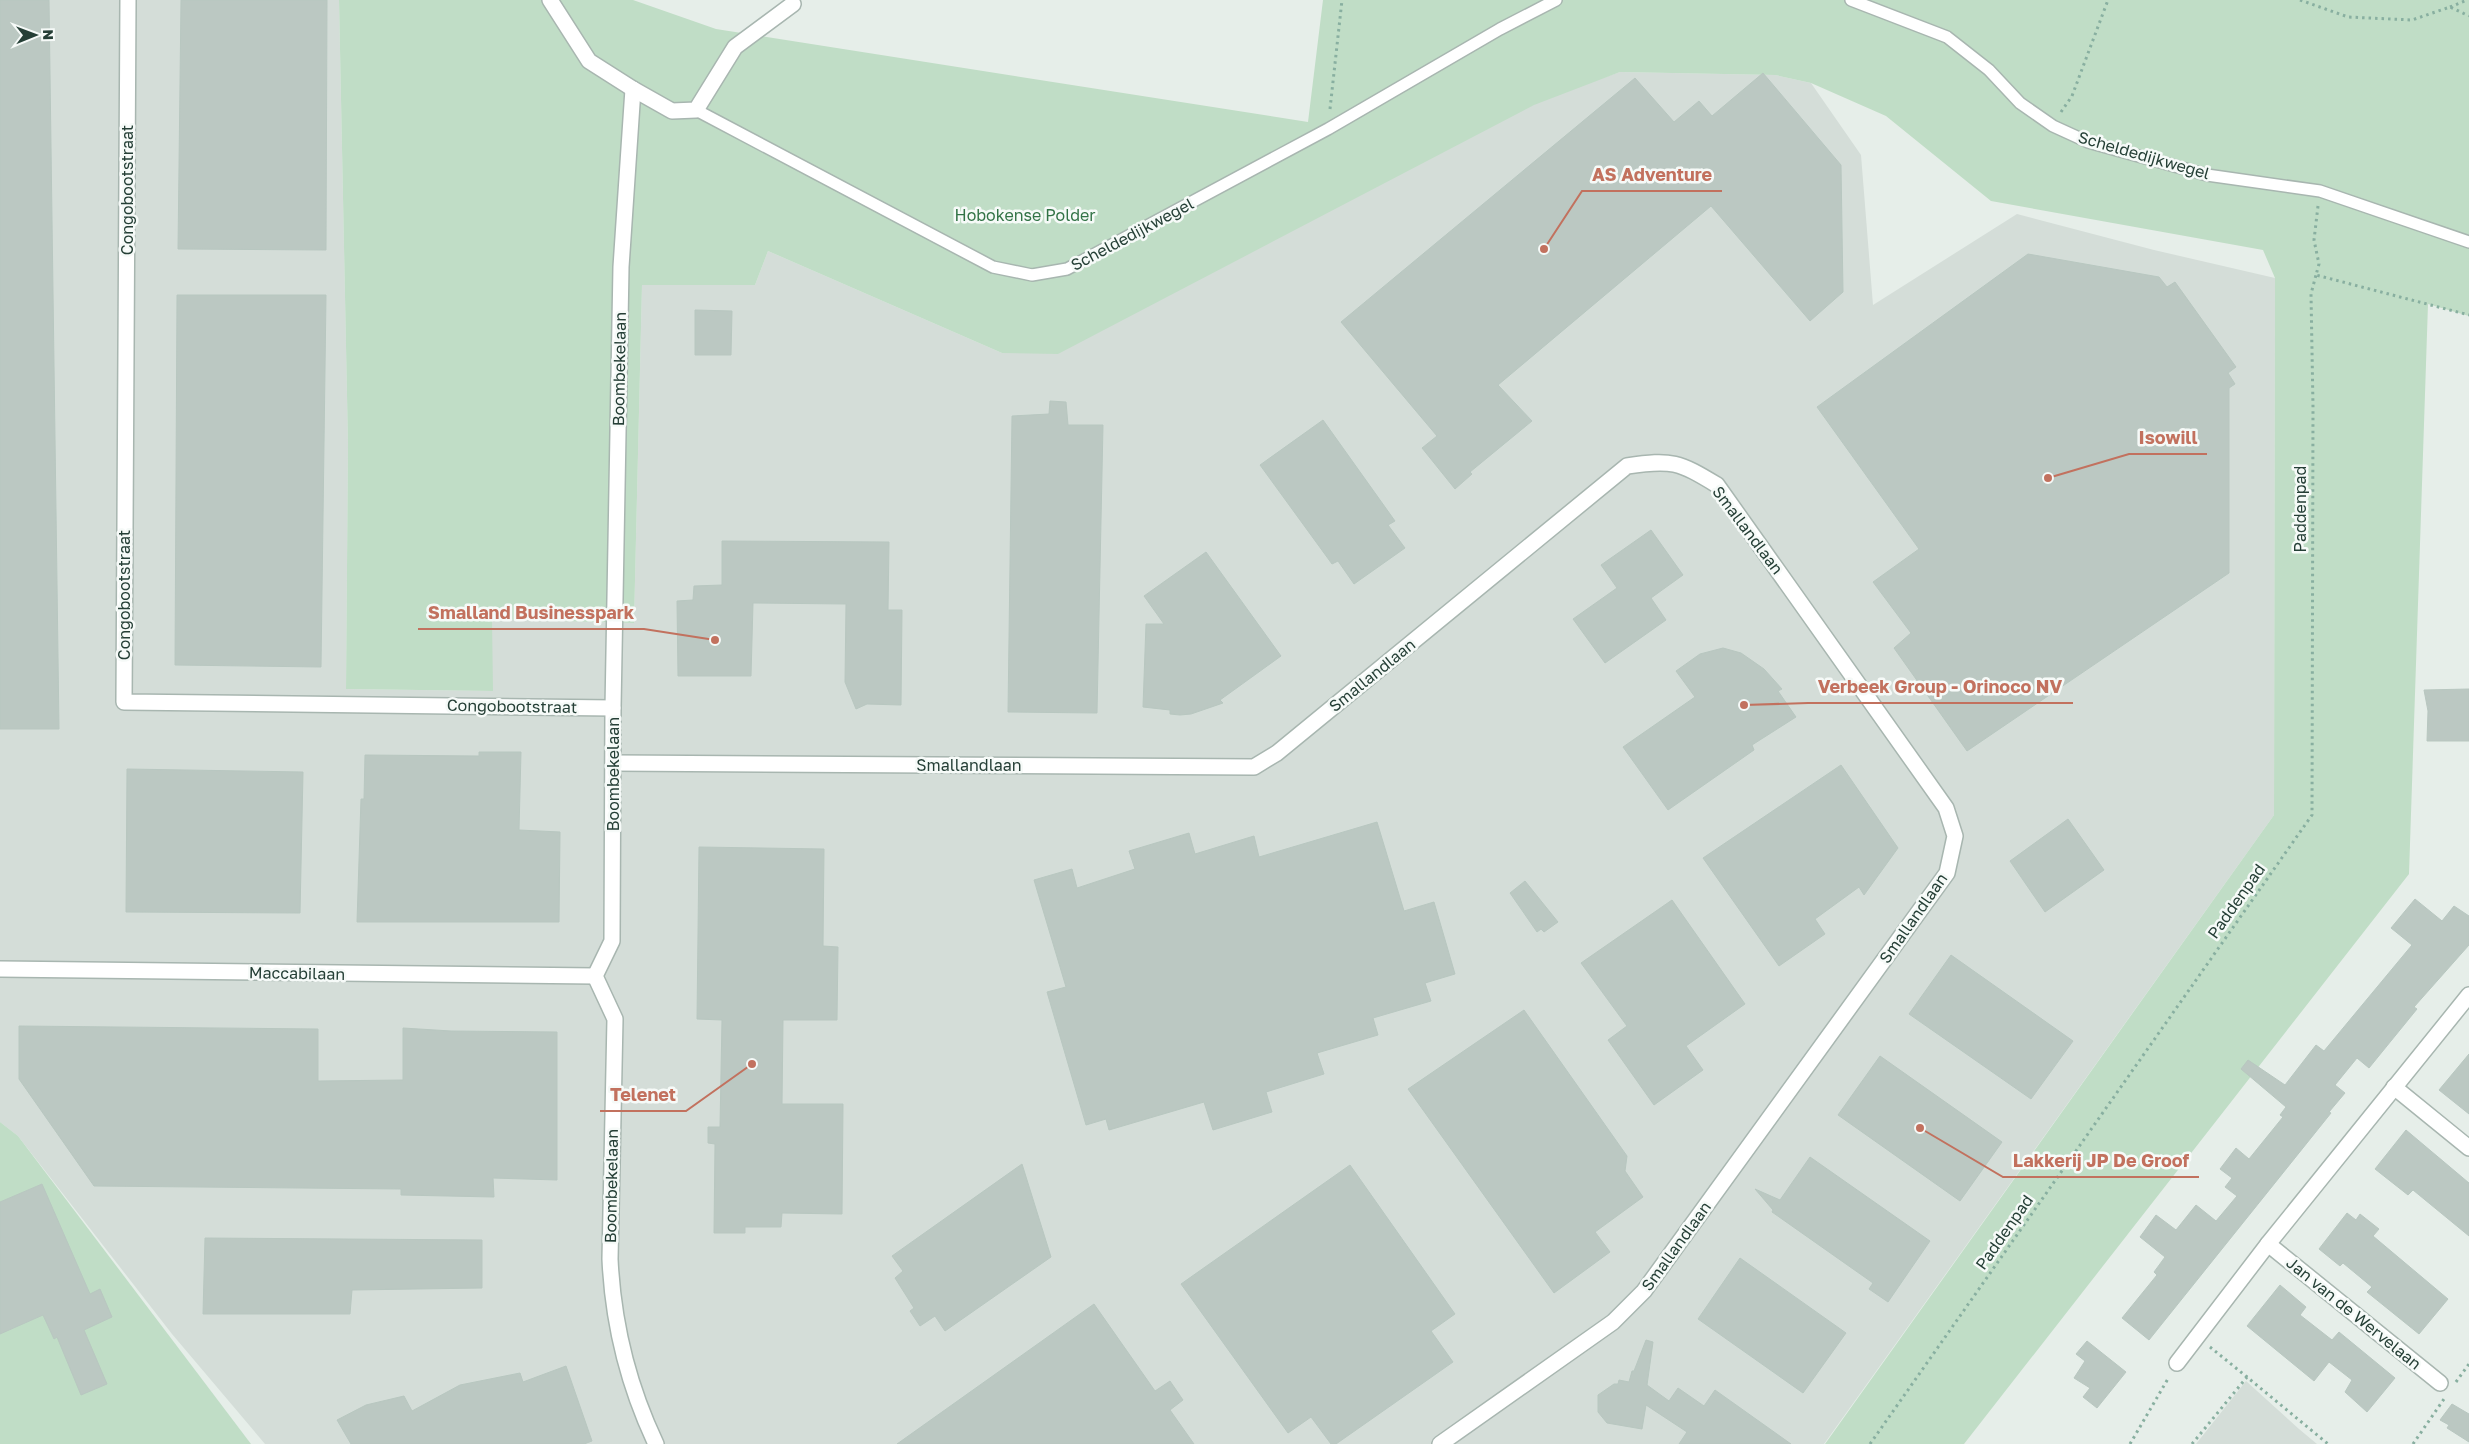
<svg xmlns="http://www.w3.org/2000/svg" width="2469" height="1444" font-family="'Golos Text',sans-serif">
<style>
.built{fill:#d4ddd8}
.green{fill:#c0ddc6}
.building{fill:#bbc8c2;stroke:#b8c7c0}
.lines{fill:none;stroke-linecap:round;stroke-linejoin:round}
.service-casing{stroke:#a8b6b0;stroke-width:14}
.minor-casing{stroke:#a8b6b0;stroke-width:18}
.path{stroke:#88afa0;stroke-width:3;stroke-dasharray:2.5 4;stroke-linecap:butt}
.service{stroke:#fff;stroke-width:11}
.minor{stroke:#fff;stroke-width:15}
.labels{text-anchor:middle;stroke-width:5;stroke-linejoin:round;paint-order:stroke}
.street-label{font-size:16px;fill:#253f36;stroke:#f6faf8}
.park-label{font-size:16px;fill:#327346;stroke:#f6faf8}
.leader{fill:none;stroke:#c2715e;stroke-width:2}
.callout-dot{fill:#c2715e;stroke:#f6faf8;stroke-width:2}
.callout-label{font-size:18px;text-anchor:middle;font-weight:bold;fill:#c2715e;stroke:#f6faf8;stroke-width:5;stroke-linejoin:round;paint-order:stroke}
</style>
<rect width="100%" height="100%" fill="#e6eee9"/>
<g class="built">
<path d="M0,0H339L348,445L346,689L492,691V619L634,623L642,285H755L768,251L1002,353L1548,97L1620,72L1775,75L1811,83L1861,155L1873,305L2017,214L2154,250L2275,278L2274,815L1824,1444H265L172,1334L18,1136L0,1122Z"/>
<path d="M2246,1381L2299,1429L2317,1444H2196Z"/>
</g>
<g class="green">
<path d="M339,0H633L716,29L1308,122L1323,0H2469V316L2428,304L2409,874L1964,1444H1825L2274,815L2275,278L2263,250L1991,201L1886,116L1811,83L1775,75L1620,72L1534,105L1058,354L1002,353L768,251L755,285H642L634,623L492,619L493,691L346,689L348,445Z"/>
<path d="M0,1122L18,1136L251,1444H0Z"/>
</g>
<g class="building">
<path d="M0,0H49L59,729H0Z"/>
<path d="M181,0H327L326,250L178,249Z"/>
<path d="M1763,73L1841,165L1843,292L1810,321L1711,206L1498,385L1532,421L1470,472L1472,474L1455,489L1422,448L1437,436L1341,322L1635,78L1674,122L1699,101L1712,116Z"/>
<path d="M2028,254L2159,277L2167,287L2175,282L2236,367L2228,373L2235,384L2229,388V573L1967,751L1894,648L1911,633L1873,582L1919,549L1817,407Z"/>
<path d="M177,295H326L321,667L175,665Z"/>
<path d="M695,310L732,311L731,355H695Z"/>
<path d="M1050,401L1066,402L1068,425H1103L1097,713L1008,712L1012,416L1049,414Z"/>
<path d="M1323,420L1395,521L1388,525L1405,548L1354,584L1338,561L1332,564L1260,465Z"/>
<path d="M1651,530L1683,575L1651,598L1666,620L1605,663L1573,619L1617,588L1601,565Z"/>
<path d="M722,541L889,542L888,610H902L901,705L867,704L856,709L845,682L846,604L753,603L751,676H678L677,601L693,600L694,586L722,585Z"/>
<path d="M1206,552L1281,656L1220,700L1223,703L1191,714L1180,715L1170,714V710L1143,707L1146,624H1164L1144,596Z"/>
<path d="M1723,648L1741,653L1764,669L1782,689L1778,691L1796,717L1752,745L1754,750L1668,810L1623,747L1695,697L1676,671L1700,654Z"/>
<path d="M2469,689V741H2427L2428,711L2424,690Z"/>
<path d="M479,752H521L519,830L560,832L559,922H357L361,799H364L365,755L479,756Z"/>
<path d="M1841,765L1898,848L1864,895L1859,887L1815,919L1825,934L1779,966L1703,858Z"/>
<path d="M127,769L303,772L300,913L126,912Z"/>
<path d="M2068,819L2104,870L2045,912L2010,861Z"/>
<path d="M1377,822L1404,911L1434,902L1455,974L1425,983L1431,1001L1373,1018L1378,1035L1317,1053L1324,1074L1266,1092L1272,1112L1213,1130L1204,1102L1109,1130L1106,1119L1086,1125L1047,992L1066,987L1034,880L1072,869L1077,888L1135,869L1129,851L1189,833L1195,854L1254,836L1259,857Z"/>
<path d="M699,847L824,849L823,946L838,947L837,1020H783L782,1104H843L842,1214L782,1213L781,1227H745V1233H714L715,1144L708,1143V1127H720L722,1020L697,1019Z"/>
<path d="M1525,881L1558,922L1544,932L1541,929L1537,932L1510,893Z"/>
<path d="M2415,899L2442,921L2454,906L2469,916V945L2414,1007L2417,1009L2369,1068L2357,1058L2335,1085L2345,1093L2329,1112L2331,1113L2149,1340L2122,1318L2157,1275L2154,1272L2165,1257L2140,1237L2156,1215L2176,1230L2196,1205L2216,1221L2237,1196L2225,1187L2232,1178L2220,1169L2236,1148L2249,1159L2283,1117L2280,1115L2286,1107L2241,1069L2248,1060L2285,1085L2316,1045L2324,1051L2412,945L2391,928Z"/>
<path d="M1672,900L1745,1004L1686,1046L1703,1070L1654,1105L1608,1040L1627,1026L1581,963Z"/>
<path d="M1951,955L2073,1041L2031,1099L1909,1014Z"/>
<path d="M1524,1010L1627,1156L1625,1171L1643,1197L1595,1232L1610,1252L1554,1293L1408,1089Z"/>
<path d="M19,1026L318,1029V1081L403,1080V1028L451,1031L557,1032V1180L493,1178L494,1197L401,1195V1189L94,1186L19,1079Z"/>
<path d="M2469,1054V1114L2439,1090Z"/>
<path d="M1880,1056L2002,1142L1960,1201L1838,1115Z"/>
<path d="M2406,1130L2469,1183V1236L2413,1190L2408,1195L2375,1169Z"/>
<path d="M1810,1157L1930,1241L1888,1302L1869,1289L1873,1283L1772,1212L1773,1210L1755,1189L1780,1200Z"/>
<path d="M1022,1164L1051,1257L945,1331L935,1316L920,1326L910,1311L914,1308L895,1278L903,1271L892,1256Z"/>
<path d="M1350,1165L1455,1314L1431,1331L1453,1362L1336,1444H1331L1311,1417L1288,1433L1181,1284Z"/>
<path d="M42,1184L90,1294L100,1289L112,1317L84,1330L107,1384L81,1395L57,1337L54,1339L43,1315L0,1334V1202Z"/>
<path d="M2347,1213L2356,1220L2360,1214L2379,1229L2373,1236L2448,1299L2419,1334L2367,1292L2372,1287L2343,1263L2340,1266L2319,1249Z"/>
<path d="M205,1238L482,1240V1288L352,1290L350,1314H203Z"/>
<path d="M1740,1258L1846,1333L1803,1393L1698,1319Z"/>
<path d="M2280,1285L2306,1307L2300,1315L2332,1340L2339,1332L2395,1378L2367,1412L2345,1392L2352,1380L2329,1362L2314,1381L2247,1326Z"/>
<path d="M1094,1304L1155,1391L1170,1381L1183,1400L1170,1410L1194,1444H897Z"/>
<path d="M1646,1340L1653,1342L1647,1385L1669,1401L1678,1388L1704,1406L1715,1390L1791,1444H1679L1687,1432L1646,1405L1642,1429L1607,1423L1598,1412V1395L1614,1384H1618L1619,1380L1629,1382L1632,1371H1634Z"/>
<path d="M2087,1341L2126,1372L2097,1408L2083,1397L2090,1388L2074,1378L2085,1361L2076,1354Z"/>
<path d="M566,1366L592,1441L584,1444H351L337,1420L366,1405L404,1396L412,1411L460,1385L520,1373L523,1382Z"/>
<path d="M2452,1404L2469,1414V1442L2447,1428L2449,1425L2440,1420Z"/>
</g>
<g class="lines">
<g class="service-casing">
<g id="service">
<path d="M1851,0L1947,37L1989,70L2020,103L2053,126L2088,142L2207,175L2320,191L2469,242"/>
<path d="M696,110L993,267L1032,275L1067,269L1328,129L1500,29L1556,0"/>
</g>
</g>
<g class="minor-casing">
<g id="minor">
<path d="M128,0L124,702L613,708"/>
<path d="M550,0L589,61L633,89L672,111L696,110L735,47L793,4"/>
<path d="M614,763L1254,767L1277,753L1627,466C1672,459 1679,462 1717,485L1946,808L1955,836L1947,873L1644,1291L1613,1322L1440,1444"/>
<path d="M0,969L595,976"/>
<path d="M595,976L612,941L613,708L621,267L633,89"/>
<path d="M595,976L615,1019L610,1259C613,1324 628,1385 656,1444"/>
<path d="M2394,1087L2469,1148"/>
<path d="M2268,1244L2440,1383"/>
<path d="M2177,1363L2268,1244L2469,995"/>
</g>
</g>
<g class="path">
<path d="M2300,0L2348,17L2412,20L2450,7L2469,16"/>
<path d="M2450,7L2467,0"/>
<path d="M1330,109L1342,0"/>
<path d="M2061,112L2072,96L2108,0"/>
<path d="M2318,206L2314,240L2319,264L2316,275L2469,315"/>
<path d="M2210,1347L2247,1377"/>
<path d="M2456,1382L2469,1364"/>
<path d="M1870,1444L2312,815L2313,407L2311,294L2316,275"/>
<path d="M2130,1444L2169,1377"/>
<path d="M2192,1444L2247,1377L2328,1444"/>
<path d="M2413,1444L2444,1399"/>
</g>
<use href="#service" class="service"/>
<use href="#minor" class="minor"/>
</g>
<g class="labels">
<g class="street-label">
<text transform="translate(2144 155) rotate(16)" y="6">Scheldedijkwegel</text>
<text transform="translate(127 190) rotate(-90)" y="6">Congobootstraat</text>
<text transform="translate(1132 234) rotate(-28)" y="6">Scheldedijkwegel</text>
<text transform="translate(619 369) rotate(-89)" y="6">Boombekelaan</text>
<text transform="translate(2300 509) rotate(-90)" y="6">Paddenpad</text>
<text transform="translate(1748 530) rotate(53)" y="6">Smallandlaan</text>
<text transform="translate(124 595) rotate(-90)" y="6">Congobootstraat</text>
<text transform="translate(1372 675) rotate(-39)" y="6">Smallandlaan</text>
<text transform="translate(512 706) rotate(1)" y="6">Congobootstraat</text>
<text x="969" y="771">Smallandlaan</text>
<text transform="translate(613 774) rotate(-90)" y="6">Boombekelaan</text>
<text transform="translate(2236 901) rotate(-55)" y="6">Paddenpad</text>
<text transform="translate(1913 918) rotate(-55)" y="6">Smallandlaan</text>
<text transform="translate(297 973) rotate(1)" y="6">Maccabilaan</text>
<text transform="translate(611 1186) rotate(-89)" y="6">Boombekelaan</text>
<text transform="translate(2004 1232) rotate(-55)" y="6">Paddenpad</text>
<text transform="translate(1676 1246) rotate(-54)" y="6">Smallandlaan</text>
<text transform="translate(2354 1313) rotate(39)" y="6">Jan van de Wervelaan</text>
</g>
<g class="park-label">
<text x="1025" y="221">Hobokense Polder</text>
</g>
</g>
<path class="leader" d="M1544 249L1582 191H1722M2048 478L2129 454H2207M715 640L644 629H418M1744 705L1808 703H2073M752 1064L686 1111H600M1920 1128L2003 1177H2199"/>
<g class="callout-dot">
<circle cx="1544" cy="249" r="5"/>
<circle cx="2048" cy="478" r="5"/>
<circle cx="715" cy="640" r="5"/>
<circle cx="1744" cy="705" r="5"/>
<circle cx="752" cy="1064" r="5"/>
<circle cx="1920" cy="1128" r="5"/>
</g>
<g class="callout-label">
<text x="1652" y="181">AS Adventure</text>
<text x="2168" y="444">Isowill</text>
<text x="531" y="619">Smalland Businesspark</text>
<text x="1940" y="693">Verbeek Group - Orinoco NV</text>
<text x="643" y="1101">Telenet</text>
<text x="2101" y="1167">Lakkerij JP De Groof</text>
</g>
<g transform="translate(35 35) rotate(89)" stroke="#f6faf8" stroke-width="4" paint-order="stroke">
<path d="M0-4L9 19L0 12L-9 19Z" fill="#253f36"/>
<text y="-8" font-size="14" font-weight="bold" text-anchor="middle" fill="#253f36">N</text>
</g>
</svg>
